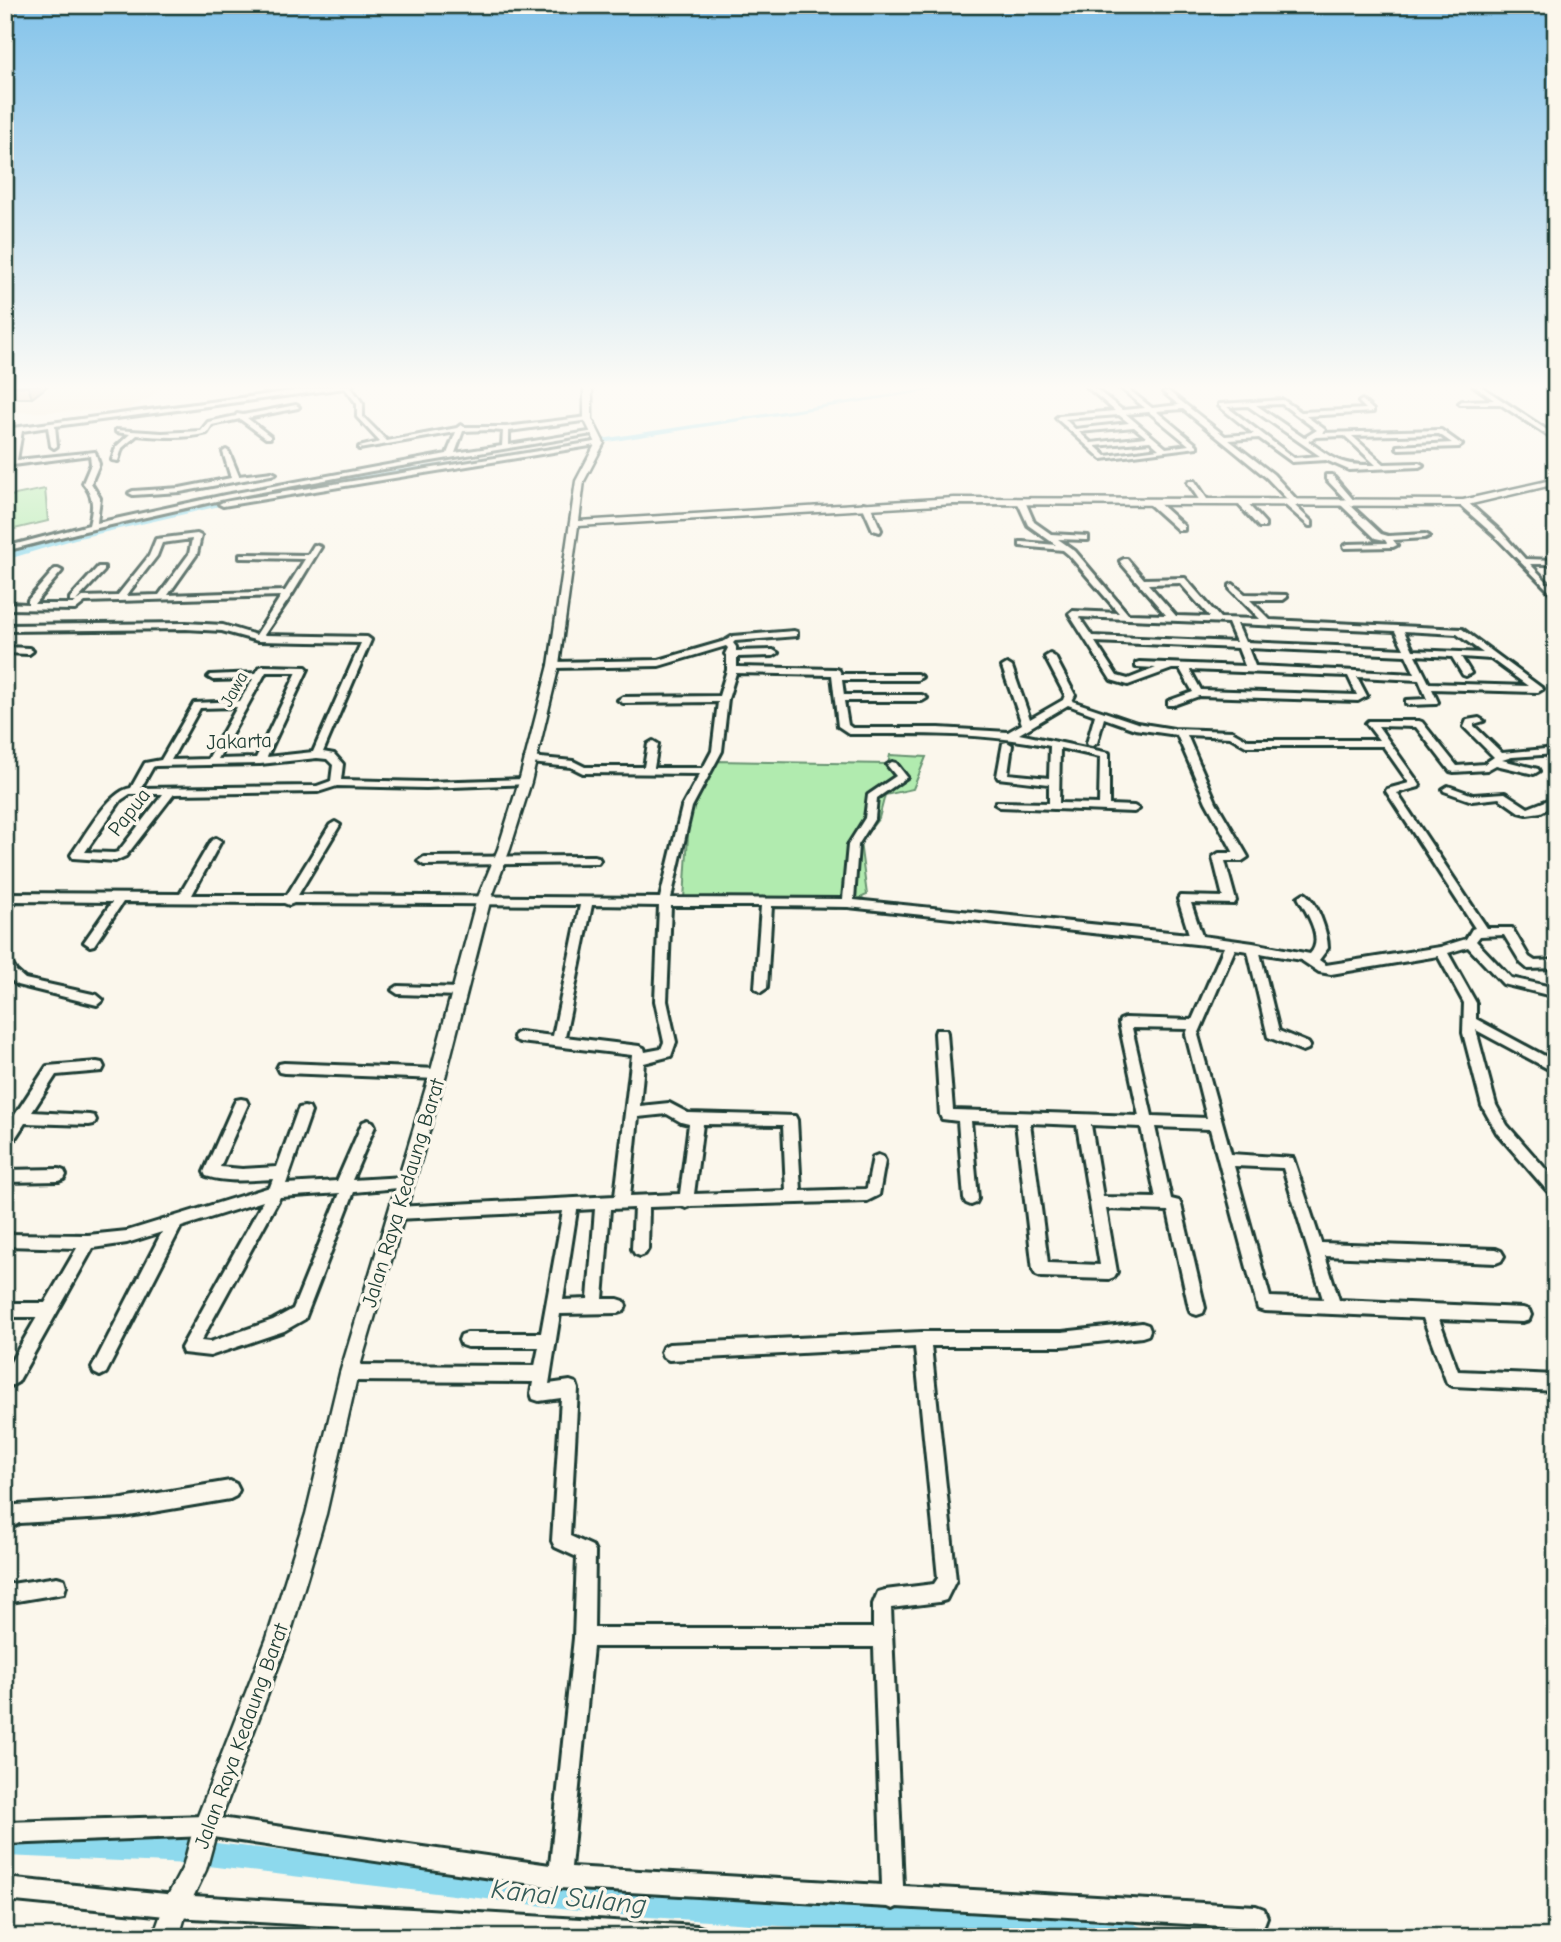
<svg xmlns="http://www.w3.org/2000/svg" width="1561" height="1942" font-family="'Comic Neue',sans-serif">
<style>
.built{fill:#f5ead4}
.green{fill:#b1ebaf;stroke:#689472;stroke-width:2}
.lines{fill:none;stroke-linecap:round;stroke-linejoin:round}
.canal{fill:#8dd9ed;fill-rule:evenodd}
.minor-casing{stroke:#1f3d34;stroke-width:6}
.tertiary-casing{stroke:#1f3d34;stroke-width:5}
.minor{fill:#fbf7ec;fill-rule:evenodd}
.tertiary{fill:#fbf7ec;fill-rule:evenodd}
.wall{fill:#c6b086;stroke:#1f3d34;stroke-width:2}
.shaded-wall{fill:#a1906d;stroke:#1f3d34;stroke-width:2}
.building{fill:#e6cd9c;stroke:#1f3d34;stroke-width:2}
.labels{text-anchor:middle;stroke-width:7;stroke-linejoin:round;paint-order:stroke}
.far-street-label{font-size:18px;fill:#1f3d34;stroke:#fbf7ec}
.street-label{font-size:21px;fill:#1f3d34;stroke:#fbf7ec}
.near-water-label{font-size:28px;font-style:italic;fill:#355c59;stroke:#fbf7ec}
</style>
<rect width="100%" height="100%" fill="#fbf7ec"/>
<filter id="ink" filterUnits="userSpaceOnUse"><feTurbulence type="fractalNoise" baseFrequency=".0143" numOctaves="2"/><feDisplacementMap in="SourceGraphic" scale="14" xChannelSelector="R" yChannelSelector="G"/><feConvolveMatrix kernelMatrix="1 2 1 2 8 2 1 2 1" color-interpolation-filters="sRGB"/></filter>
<g filter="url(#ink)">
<path class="built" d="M5,385H164L150,398L126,410L5,413Z"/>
<g class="green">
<path d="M45,489L48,521L10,530L5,545V497Z"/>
<path d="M890,755L926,757L913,789L885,795L879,818L860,842L867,895L836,909L787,906L779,898L684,899L690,804L716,761L888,764Z"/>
</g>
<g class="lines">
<g class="canal">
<path d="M953,385H968L255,498L75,539L5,560V554L73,534L255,492Z"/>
<path d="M5,1832L191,1840L621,1891L1134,1924L1143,1928L1147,1937H941L621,1915L191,1864L5,1856Z"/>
</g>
<g class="minor-casing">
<g id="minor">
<path d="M339,385H353L351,387L363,404V417L387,441L457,428L461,425L464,427H506L588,417L590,418V420L509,431V445L595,431L598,433L372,471L225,499L80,532L5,551V547L89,525C93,508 95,497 83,483L91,464L90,455L5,466V462L10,461L15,432L5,433V429ZM345,388L357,404V417L380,442L359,447V449L456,432L447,454L225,495L97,523L100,498L91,483L99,464L95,452L17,460L22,431L48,427L51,446L54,448L57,446L55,426ZM490,430L503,431L502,446L455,453L463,431Z"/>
<path d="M1085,385H1091L1122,410L1145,408L1117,385H1123L1152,408L1179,405L1163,392L1168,391L1225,436L1254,434L1219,406V404L1283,400L1301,412L1366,409L1359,402L1362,400L1373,410V412L1306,416L1324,429L1325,430L1322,433L1441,430L1462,445L1459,447L1399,449L1397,448V446L1452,443L1439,434L1352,436L1384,464L1419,463L1423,465L1419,467L1349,470L1326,460L1292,462L1259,438L1229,440L1273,474L1297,500V504H1293L1312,522V526H1309L1284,504V500H1288L1267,478L1183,409L1156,411L1197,445V447L1102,459L1056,418L1059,416L1115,411ZM1282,404L1317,430L1304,438L1256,405ZM1248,406L1320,456L1294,458L1227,407ZM1149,412L1189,445L1166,448L1126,414ZM1119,415L1129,423L1075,429L1065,419ZM1134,427L1146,437L1091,443L1079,432ZM1345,436L1376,465C1341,466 1336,461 1308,441L1316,437ZM1150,441L1159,449L1106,456L1095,446Z"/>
<path d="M1473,385H1479L1556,436V441L1500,404H1460L1459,403L1462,401L1494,400Z"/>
<path d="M296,405L299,407L298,408L247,418L270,436V438H266L240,419L212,425L207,433C185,439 160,437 137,435L122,448L118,461L112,460L116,447L130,434L116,432V430L162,433L201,431L208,422L236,416L237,414L243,415Z"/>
<path d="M600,441L602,442V444L223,506L219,504L223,502Z"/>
<path d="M226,450L229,452L239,476L272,472L276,474L180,492L133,495L129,493L133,491L180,488L231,478L223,452Z"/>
<path d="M1326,475H1332L1356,503L1350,505L1381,534L1388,536L1425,534L1429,536L1425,538L1393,540L1397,545L1393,547L1345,548L1344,546L1348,544L1387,543L1385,540L1375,538L1341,505V501H1347L1326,479Z"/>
<path d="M1189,481H1195L1209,502L1208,504H1202L1188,483Z"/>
<path d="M1018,499H1024L1034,522L1051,534L1088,536V540H1085L1058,539L1075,551L1128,614L1166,615L1121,563L1120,561L1124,559H1127L1144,579L1185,578L1220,618L1260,619L1230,589V585L1233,584L1245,594L1286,595L1287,597L1283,600H1250L1270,620L1462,629L1543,689L1538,692L1432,689L1438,702L1436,704L1409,705L1406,704V700L1427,699L1419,680L1357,677L1367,696L1358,701L1199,696L1174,705H1168V701L1193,692L1180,669H1172L1128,685L1111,680L1069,614L1073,611L1119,613L1069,555L1063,550L1020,546V542H1023L1056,545L1028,525L1017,501ZM1180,583L1210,617L1176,616L1148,584ZM1079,617L1228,623L1236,642L1092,636ZM1237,624L1395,631L1404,649L1245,642ZM1404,631L1457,634L1483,653L1413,650ZM1095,642L1238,648L1245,666L1139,662L1136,663V667L1156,668L1128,679L1117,676ZM1248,648L1406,655L1415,674L1255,666ZM1415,655L1452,657L1463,675L1466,676L1471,673L1461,657L1491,659L1528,686L1429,683ZM1190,670L1348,676L1357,695L1201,690Z"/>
<path d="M1149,500H1155L1184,526V530H1178L1149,504Z"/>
<path d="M1238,500H1244L1265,523V527H1259L1238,504Z"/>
<path d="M1460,501H1466L1500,531L1525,559L1556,560V564H1530L1556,591V598L1494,535L1460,505Z"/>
<path d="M863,503L870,505L881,530L880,532L873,530L862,505Z"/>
<path d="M197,534L201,536L197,554L168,595L285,591L305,559L243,558H240V554L308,555L314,545L321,547L293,593L264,635L367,637L371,640L323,752L334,754L343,764L341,780L426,782L525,779L530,782L529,784L426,788L337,786L318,792L174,794L126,856L115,861L73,858L71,855L73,852C86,834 109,791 131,788L145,763L161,760L194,703L240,701L253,679L213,680L208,677L210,675L256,673L260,667L263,666L306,667L308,669L267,757L313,752L361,643L258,641L222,631L186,629L5,631V625L186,623L223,625L256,635L281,596L85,602L75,610L5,609V603L28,604V600L55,569H58L62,571L34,604H73L76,602H70V598L98,567H104V571L76,601L83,597L117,596L149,556L156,539ZM192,539L189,554L159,595L126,596L157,556L162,543ZM266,672H297L256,758L218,759ZM237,707L208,759L171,760L200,708ZM317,758L327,759L333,765L331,781L317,786L141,788L153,767L155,766L260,764ZM130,794H163L118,852L114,853L85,852L121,800Z"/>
<path d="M794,631L797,632V636L735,641L733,643L736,647V651L773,650L778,653L773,656L737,657V667L836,669L839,670L841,674H917L922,677L917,680H842L844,695H922L927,698L922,701H844L848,725L852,728H939L1008,732L1022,724L1002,667L1007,664L1012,667L1030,719L1063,700L1065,695L1045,657L1050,654L1055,657L1075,695L1072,701L1137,723L1174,729L1232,731L1248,740H1379L1366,723L1368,721H1419L1422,722L1457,766L1484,764L1494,757L1464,727L1467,720L1479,718L1484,721L1474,724V726L1502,753L1556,748V754L1512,757L1502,760L1538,769L1539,771L1534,774L1496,765L1487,770L1454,772L1450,771L1416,727L1378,726L1420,785L1419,787L1397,793L1487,928H1512L1529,957L1535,961L1556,960V968L1528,969L1521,963L1504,935L1480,936L1476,941L1511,978L1556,988V997L1503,984L1468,947L1448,953L1476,1003V1019L1556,1062V1073L1476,1030L1496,1105L1507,1125L1556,1181V1197L1551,1195L1497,1133L1482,1106L1463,1033L1464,1003L1438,956L1331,974L1319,972L1301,960L1260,953L1279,1031L1308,1043L1310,1046L1308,1049L1303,1051L1268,1037L1248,951L1235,949L1198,1035L1231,1154L1293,1158L1321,1243L1496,1249L1501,1251L1504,1256L1501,1261L1496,1263L1325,1256L1339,1300L1523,1308L1529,1310L1531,1315L1529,1320L1523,1322L1439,1319L1458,1371L1556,1375V1391L1453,1386L1447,1383L1423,1318L1264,1311L1258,1309L1210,1129L1155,1127L1171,1199L1179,1201L1181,1205L1205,1308L1203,1313L1197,1315L1191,1313L1189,1308L1168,1211L1106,1209L1117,1272L1114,1277L1109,1279L1041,1277L1036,1275L1033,1270L1016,1123L971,1121L978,1199L976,1203L971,1205L966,1203L964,1199L958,1121L942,1119L940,1115L935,1033L936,1030H946L947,1033L953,1110L1139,1116L1119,1023L1120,1020L1125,1018L1192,1020L1224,947L848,907L772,906L767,988L761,992L755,988L761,906H671L667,1001L676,1042L671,1056L644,1063L640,1106L669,1103L688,1113L795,1116L797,1120L801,1191L865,1189L867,1188L873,1157L878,1155L883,1157L885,1161L879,1195L867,1201L691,1206L686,1208L681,1206L649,1207L648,1249L645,1254L640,1256L635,1254L632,1249L634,1208L610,1209L603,1299H618L624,1301L626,1306L624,1311L618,1313L560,1314L549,1384L570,1381L576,1383L578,1389L570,1536L592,1546L595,1552L594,1628H873V1604L878,1592L885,1590L934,1584L938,1578L915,1347L669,1360L663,1357L661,1352L663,1347L669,1344L922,1332H1062L1142,1323L1148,1325L1150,1330L1148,1335L1142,1337L1062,1346H931L956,1580L946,1600L939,1602L891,1608L903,1886L1256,1906L1264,1909L1267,1917L1264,1925L1256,1928L897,1907L893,1909L888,1907L559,1888L206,1836L5,1844V1822L206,1816L550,1865L574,1638L577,1557L555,1547L552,1541L561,1398L539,1401L533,1399L531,1393L533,1382L349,1381L343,1378L341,1373L343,1368L349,1365L535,1366L539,1347H467L461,1345L459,1340L461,1335L467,1333H541L563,1211L396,1219L391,1217L389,1213L391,1209L396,1207L615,1196L632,1055L520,1042L515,1040L514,1037L515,1034L520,1032L553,1036L580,905L294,903L289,905L284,903L123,902L94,945L90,946L84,942L112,902L16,901L9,912L5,913V893L180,894L211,841L216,838L221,841L192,895H287L330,825L335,822L340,825L298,895L660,898L682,807L700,774L583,773L571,767L530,763L525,760L530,757L573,761L585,767H644L648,744L653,741L658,744L654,768H703L712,751L718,702L623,703L618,700L623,697L719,696L727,670V656L725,654L728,648L726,646L659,666L554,668L549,665L554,662L659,660L725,641L733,636ZM736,673L832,675L838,726L850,734C918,734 983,732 1050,746L1049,778L1008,774L1012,745L1007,742L1003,743L997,776L998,778L1049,784V803L996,802L995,804L1000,807L1134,812L1139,809L1134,806L1109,805V753L1019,734L1068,705L1095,715L1087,743L1088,745L1092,746L1097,743L1104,718L1135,729L1177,735L1206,802L1234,853H1219L1213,857L1223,897L1180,896L1178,899L1189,934L854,900L858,845L875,818L877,798L907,777L896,763L892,762L887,765L896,776L868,795L865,818L848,845L843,899L671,898L692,807L722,751L728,699ZM1187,735L1230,737L1246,746H1383L1409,783L1387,789L1386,791L1475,928L1472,929L1466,939L1440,947L1326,965L1319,960L1328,948C1328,933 1317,900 1304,893L1298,897C1306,912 1325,939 1310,954L1253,943L1202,936L1191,903L1234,904L1236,901L1225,861H1242L1248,857L1216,802ZM1060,748L1100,757L1099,804L1059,803ZM592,905L659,906L655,1001L664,1042L661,1049L645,1052L644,1048L639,1046L565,1037ZM1132,1028L1188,1029L1186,1035L1207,1118L1152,1116ZM667,1114L681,1122L689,1124L680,1194L630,1196L638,1117ZM1030,1123L1077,1125L1100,1265L1048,1263ZM703,1124L783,1125L786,1191L694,1194ZM1091,1125L1141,1127L1156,1198L1103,1197ZM1234,1166L1283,1168L1323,1299L1270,1297ZM595,1209L588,1299L563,1300L577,1210ZM593,1647H874L882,1885L571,1867Z"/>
<path d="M5,647L29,648L33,651L29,654L5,653Z"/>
<path d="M1448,786L1473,795L1505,793L1528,808L1556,797V804L1541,812L1527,814L1519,812L1499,798L1472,801L1444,791L1443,789Z"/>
<path d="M594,856L598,857L600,860L598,863L424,865L418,861L424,857Z"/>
<path d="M5,958L9,959L16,971L25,979L97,995L103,1000L97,1005L17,985L5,975Z"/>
<path d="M398,986L459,988L465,992L459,996L398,994L392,990Z"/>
<path d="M97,1062L102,1063L104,1067L102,1071L56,1075L32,1112L89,1115L94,1116L96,1120L94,1124L89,1125L25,1123L10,1146L5,1148V1130L47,1066Z"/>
<path d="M284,1063L438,1069L443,1070L445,1074L443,1078L438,1079L284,1073L279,1072L277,1068L279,1064Z"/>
<path d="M241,1099L246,1100L248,1104L220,1167L242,1169L277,1167L297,1112L299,1108L304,1107L309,1108L311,1112L286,1184L337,1181L361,1126L363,1122L368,1120L373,1122L375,1126L352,1180L404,1177L409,1179L411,1183L409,1187L354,1192L305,1319L284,1331L210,1356L183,1353L181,1348L263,1201L181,1227L106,1373L100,1376L94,1373L92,1368L162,1232L127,1243L93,1248L18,1382L5,1389V1372L37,1317H5V1303H45L77,1248L5,1246V1234L88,1235L127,1231L270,1187L273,1179C251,1180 227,1183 206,1176L204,1172L234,1104L236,1100ZM340,1193L293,1309L273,1320L210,1342L201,1341L280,1197Z"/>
<path d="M59,1169L64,1171L66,1175L64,1179L59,1181L5,1182V1170Z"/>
<path d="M230,1481L236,1484L239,1490L236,1496L230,1499L123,1517L19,1523L5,1531V1511L16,1505L123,1499Z"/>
<path d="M57,1577L64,1579L66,1586L64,1593L5,1603V1585Z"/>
<path d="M5,1878L176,1895L697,1926L705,1929L708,1937H508L176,1917L5,1900Z"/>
</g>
</g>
<g class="tertiary-casing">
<path id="tertiary" d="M584,385H592V419L604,443L584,481L579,521L954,498L1463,500L1556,479V484L1463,506L954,504L578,526L559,665L531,782L510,849L490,902L446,1074L358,1373L326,1514L289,1638L218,1826L206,1870L187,1910L179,1937H153L167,1897L183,1867L194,1826L267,1638L306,1514L340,1373L430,1074L476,902L498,849L519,782L549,665L576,481L596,443L584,419Z"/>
</g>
<use href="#minor" class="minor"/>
<use href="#tertiary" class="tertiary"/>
</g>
<path class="wall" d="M49,385L32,398H11L6,386Z"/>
<path class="shaded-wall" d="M30,385H49L32,398L28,387Z"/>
<path class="building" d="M8,385H30L28,387L6,386Z"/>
</g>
<linearGradient id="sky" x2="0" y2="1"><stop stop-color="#83c3ea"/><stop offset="0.59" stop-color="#fdfbf6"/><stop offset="1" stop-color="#fdfbf6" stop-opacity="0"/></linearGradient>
<rect width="1561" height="656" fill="url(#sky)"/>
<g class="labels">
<g class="far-street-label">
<text transform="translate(234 689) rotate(-61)" y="6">Jawa</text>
</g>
<g class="street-label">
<text transform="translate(239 741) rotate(-2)" y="7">Jakarta</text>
<text transform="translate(129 812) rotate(-52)" y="7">Papua</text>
<text transform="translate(403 1193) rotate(-73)" y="7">Jalan Raya Kedaung Barat</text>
<text transform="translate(241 1736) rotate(-70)" y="7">Jalan Raya Kedaung Barat</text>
</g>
<g class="near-water-label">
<text transform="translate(569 1896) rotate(6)" y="10">Kanal Sulang</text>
</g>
</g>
<rect width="1561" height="1942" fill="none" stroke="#fbf7ec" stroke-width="28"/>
<rect x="14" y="14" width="1533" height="1914" fill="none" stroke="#1f3d34" stroke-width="2.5" filter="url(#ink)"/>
</svg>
